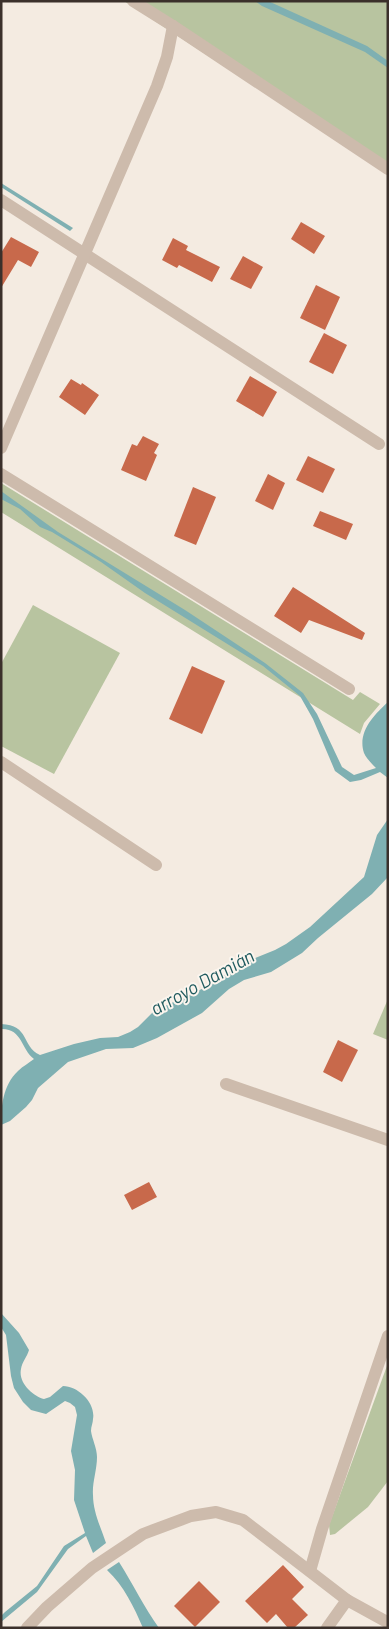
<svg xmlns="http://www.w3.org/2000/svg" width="389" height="1629" font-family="Barlow,sans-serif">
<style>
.green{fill:#b8c4a0}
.water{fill:#7fb0b2}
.building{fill:#c8694b}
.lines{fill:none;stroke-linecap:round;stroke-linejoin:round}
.minor{stroke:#cdbbac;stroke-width:12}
.labels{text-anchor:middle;stroke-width:4;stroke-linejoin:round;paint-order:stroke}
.water-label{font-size:19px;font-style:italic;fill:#1f5a5e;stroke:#fbf5ee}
</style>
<rect width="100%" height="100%" fill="#f4ebe1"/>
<g class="green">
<path d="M124,1H388V173Z"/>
<path d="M1,483L353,700L360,692L380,704L364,723L360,734L1,512Z"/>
<path d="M33,605L120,653L54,774L1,746V664Z"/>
<path d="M388,999V1040L373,1034Z"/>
<path d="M388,1363V1481L368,1507L335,1534L330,1535L329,1525Z"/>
</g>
<g class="water">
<path d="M255,1H268L367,46L388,61V68L365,52L262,6Z"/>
<path d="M1,183L73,228L70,231L1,187Z"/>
<path d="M1,491L58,532L185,610L265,663L303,693L317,714L342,767L354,775L376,768C372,764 366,758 364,753C357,732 374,715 388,702V778L380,772L361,780L350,782L335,771L313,719L300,696L263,666L145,593L101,562L52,532L40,527L20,509L1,499Z"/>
<path d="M388,819V877L372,894L318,938L302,953L271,972L244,980L229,989L202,1013L157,1038L133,1048L106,1049L68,1062L38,1088L32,1100L26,1107L10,1121L1,1125C1,1106 3,1085 18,1071C23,1066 29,1063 34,1059C21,1049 22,1028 1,1029V1024C30,1025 21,1046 40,1055L74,1044L100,1038L118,1037L130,1032L138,1027L154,1011L204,988L243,963L275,950L286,944L310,927L364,877L377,835Z"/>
<path d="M1,1313L19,1333L29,1350C27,1357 22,1362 21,1369C18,1383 33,1396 44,1399L50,1397L63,1386C78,1386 96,1403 93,1419C93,1423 91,1426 91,1431C92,1439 97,1448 97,1457C97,1470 92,1483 93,1495C93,1512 101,1528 106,1543L93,1553L86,1536L68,1549L37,1592L1,1622V1616L5,1612L37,1586L64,1546L85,1533L74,1500L75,1470L71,1451L77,1415L75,1407L70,1403L65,1401L46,1414L31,1410L23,1402L14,1388L11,1376L6,1335L1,1327Z"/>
<path d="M119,1562C133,1584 144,1607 159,1628H143C134,1607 124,1586 107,1570Z"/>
</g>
<g class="building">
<path d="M301,222L325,236L314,254L291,239Z"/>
<path d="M11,237L39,252L31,267L18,260L1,288V253Z"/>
<path d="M173,238L188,246L186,250L220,267L212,282L179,265L177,268L162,260Z"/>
<path d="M243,256L263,267L251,289L230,279Z"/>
<path d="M316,285L340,297L325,330L300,318Z"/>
<path d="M324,333L347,345L333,374L309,362Z"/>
<path d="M250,376L277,392L263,417L236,401Z"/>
<path d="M71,379L81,385L82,383L99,395L85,415L59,397Z"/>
<path d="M143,436L159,444L154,453L157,455L146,481L121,470L132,444L137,446Z"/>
<path d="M308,456L335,469L323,493L296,480Z"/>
<path d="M268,474L285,483L273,510L255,501Z"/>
<path d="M193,487L216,497L196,545L174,536Z"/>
<path d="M320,511L353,524L346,540L313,526Z"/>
<path d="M293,587L365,633L362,640L309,620L301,633L274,616Z"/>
<path d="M192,666L225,681L202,734L169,719Z"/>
<path d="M338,1040L358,1050L342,1082L323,1072Z"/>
<path d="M149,1182L157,1197L132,1210L124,1195Z"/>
<path d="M283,1565L304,1587L292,1599L308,1615L294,1628H288L276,1614L267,1623L245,1601Z"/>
<path d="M199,1581L220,1602L195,1627L174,1606Z"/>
</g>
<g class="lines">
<g class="minor">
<path d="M133,1L173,26L388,169"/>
<path d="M1,200L379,444"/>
<path d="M1,448L157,86L167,57L173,26"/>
<path d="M1,474L349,689"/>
<path d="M1,762L156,865"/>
<path d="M226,1084L388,1140"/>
<path d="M310,1571L322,1529L388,1336"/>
<path d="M27,1628L47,1607L92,1568L143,1534L191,1516L216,1512L243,1520L347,1600L387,1622"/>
<path d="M327,1628L347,1600"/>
</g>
</g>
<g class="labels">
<g class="water-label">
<text transform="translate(202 982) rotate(-29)" y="7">arroyo Damián</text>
</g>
</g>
<rect width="389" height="1629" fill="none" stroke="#3b302b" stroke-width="5"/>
</svg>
